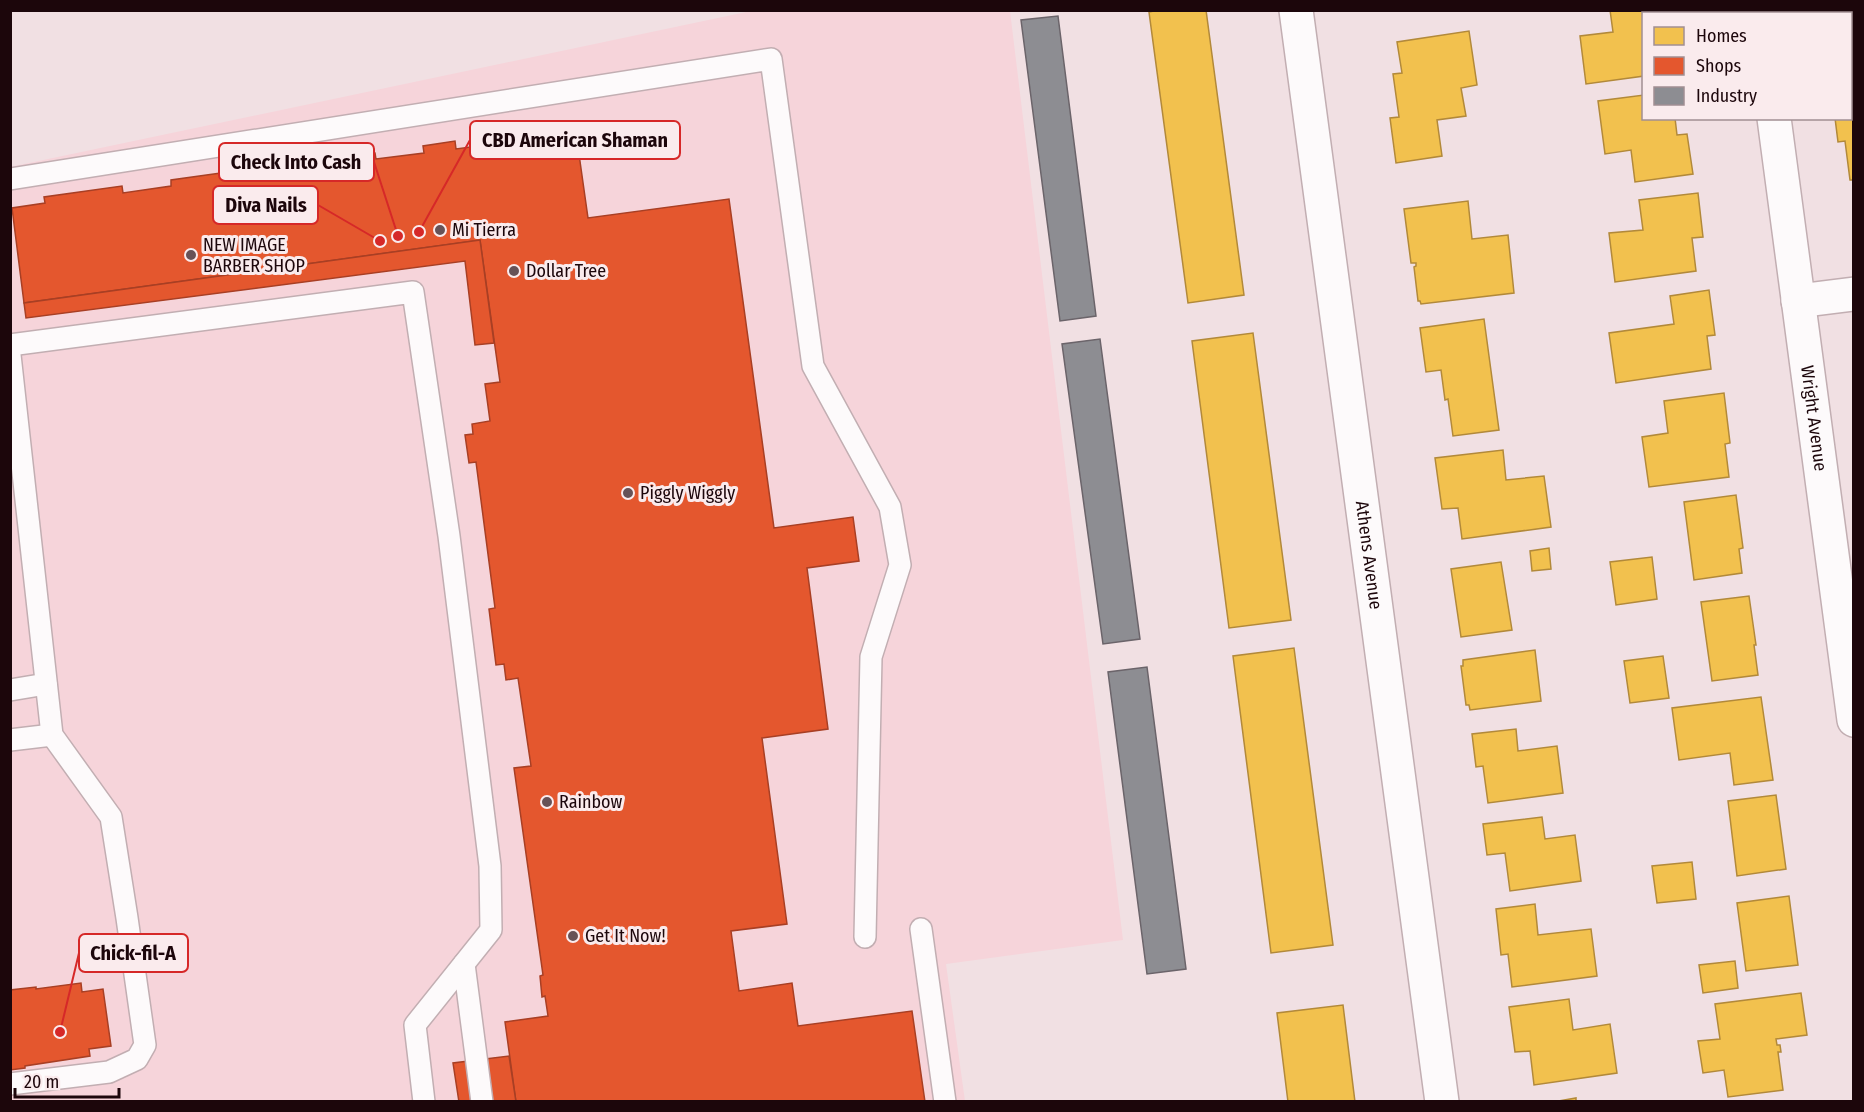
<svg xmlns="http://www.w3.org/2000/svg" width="1864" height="1112" font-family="'Fira Sans Condensed',sans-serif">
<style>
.built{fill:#f6d4da}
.homes{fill:#f2c14e;stroke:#b2893a;stroke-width:1.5}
.shops{fill:#e4572e;stroke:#a83f24;stroke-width:1.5}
.industry{fill:#8d8d92;stroke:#6b646a;stroke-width:1.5}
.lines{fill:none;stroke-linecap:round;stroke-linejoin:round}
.lane-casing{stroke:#c2aeb2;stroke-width:24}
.street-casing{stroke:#c2aeb2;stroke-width:36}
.lane{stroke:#fdfafb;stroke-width:21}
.street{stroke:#fdfafb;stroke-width:33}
.poi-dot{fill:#675257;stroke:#faebed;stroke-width:2}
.labels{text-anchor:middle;stroke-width:6;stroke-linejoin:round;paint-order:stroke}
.poi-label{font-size:18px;fill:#1c060b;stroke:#faebed;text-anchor:start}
.street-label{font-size:18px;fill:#1c060b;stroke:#faebed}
.leader{fill:none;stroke:#d62828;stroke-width:2}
.callout-dot{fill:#d62828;stroke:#faebed;stroke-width:2}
.callout{fill:#faebed;stroke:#d62828;stroke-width:2}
.callout-label{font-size:20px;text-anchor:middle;font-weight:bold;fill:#1c060b}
</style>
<rect width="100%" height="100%" fill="#f1e0e3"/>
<path class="built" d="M751,11H1010L1123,940L946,964L965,1101H11L10,167Z"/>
<g class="homes">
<path d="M1159,10H1206L1244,295L1188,303L1149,12Z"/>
<path d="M1610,10H1673L1674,14H1644V76L1586,84L1580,36L1613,32Z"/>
<path d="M1834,10H1854V40L1850,41V14H1834Z"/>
<path d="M1469,31L1477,85L1461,88L1466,116L1437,120L1442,156L1396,163L1390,118L1399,117L1393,74L1402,73L1397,42Z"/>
<path d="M1854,49V180H1850L1845,141L1838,142L1835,118H1850V50Z"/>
<path d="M1644,95V118H1675L1677,135L1687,134L1693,174L1635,182L1631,150L1605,154L1598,101Z"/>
<path d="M1698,193L1703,237L1692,238L1696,271L1615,282L1609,233L1643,230L1639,200Z"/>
<path d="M1468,201L1472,239L1508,235L1514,293L1421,304L1420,301H1418L1414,267L1416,266V263H1411L1404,209Z"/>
<path d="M1709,290L1715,335L1707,336L1711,369L1616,383L1609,333L1674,324L1670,296Z"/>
<path d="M1484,319L1499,430L1453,436L1448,399L1445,400L1441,370L1426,372L1420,328Z"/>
<path d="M1253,333L1291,620L1229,628L1192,341Z"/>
<path d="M1724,393L1730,443L1725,444L1729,477L1649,487L1642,437L1668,433L1664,401Z"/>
<path d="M1503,450L1506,480L1544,476L1551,527L1462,539L1458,508L1442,509L1435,458Z"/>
<path d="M1736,495L1743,548L1739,549L1742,573L1694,580L1684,502Z"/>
<path d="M1549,548L1551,569L1532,571L1530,551Z"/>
<path d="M1652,557L1657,599L1616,605L1610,562Z"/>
<path d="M1501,562L1512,630L1461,637L1451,569Z"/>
<path d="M1749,596L1756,645H1754L1758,675L1712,681L1701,602Z"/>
<path d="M1294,648L1333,945L1271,953L1233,656Z"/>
<path d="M1535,650L1541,701L1470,710L1469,705H1466L1461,666H1463V660Z"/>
<path d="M1663,656L1669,698L1630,703L1624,661Z"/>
<path d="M1761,697L1773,780L1734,785L1730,753L1679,760L1672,708Z"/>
<path d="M1516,729L1518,751L1557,746L1563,793L1488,803L1483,766L1476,767L1472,734Z"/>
<path d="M1776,795L1786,869L1737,876L1728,801Z"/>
<path d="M1542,817L1545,839L1575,835L1581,881L1510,891L1505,853L1487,855L1483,824Z"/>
<path d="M1692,862L1696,899L1657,903L1652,866Z"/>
<path d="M1789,896L1798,965L1746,971L1737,903Z"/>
<path d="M1535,904L1538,935L1591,929L1597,976L1512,987L1508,954L1501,955L1496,909Z"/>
<path d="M1735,961L1738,988L1703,993L1699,965Z"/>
<path d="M1801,993L1807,1035L1776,1039L1777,1045H1780L1781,1052H1778L1783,1090L1728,1097L1724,1070L1703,1073L1698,1041L1720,1039L1715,1004Z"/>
<path d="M1569,999L1573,1030L1610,1024L1617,1073L1534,1085L1530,1051L1515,1052L1509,1007Z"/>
<path d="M1343,1005L1355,1102H1288L1277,1013Z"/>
<path d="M1576,1098V1102H1553Z"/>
</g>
<g class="shops">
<path d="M576,133L588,218L729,199L774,528L853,517L859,561L807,568L828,729L762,738L787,924L731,931L739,991L792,983L798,1026L912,1011L925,1102H516L505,1022L548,1016L545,996L542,997L540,976L543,975L514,768L531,766L518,678L506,680L504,664L496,665L489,609L495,608L476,462L469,463L465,435L473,434L472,424L490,421L485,384L500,382L480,240L24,303L12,208L45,203L44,197L122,186L123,193L171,186V180L249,169V177L298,170L297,163L375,153L376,159L424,153L423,146L455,141L456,149Z"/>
<path d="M480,240L494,343L475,345L465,261L26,318L24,303Z"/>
<path d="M81,983L82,992L103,989L111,1046L89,1049L90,1056L25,1066V1068L10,1070V990L36,987V989Z"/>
<path d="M509,1056L516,1102H459L453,1063Z"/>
</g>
<g class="industry">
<path d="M1058,16L1096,316L1060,321L1021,20Z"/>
<path d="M1100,339L1140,639L1103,644L1062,344Z"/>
<path d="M1147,667L1186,969L1147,974L1108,672Z"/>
</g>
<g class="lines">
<g class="lane-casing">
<g id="lane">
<path d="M10,179L771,59L813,366L890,507L900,565L871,657L865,937"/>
<path d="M10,345L413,292L449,536L490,866L491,930L415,1025L424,1102"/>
<path d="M10,355L52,735L111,817L127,918L145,1045L137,1059L109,1072L10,1084"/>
<path d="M10,690L46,684"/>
<path d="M10,740L52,735"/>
<path d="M921,929L945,1102"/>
<path d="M464,964L482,1102"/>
</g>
</g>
<g class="street-casing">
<g id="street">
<path id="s1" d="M1296,10L1442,1102"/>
<path d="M1760,10L1761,14"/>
<path id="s2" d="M1774,118L1854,720"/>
<path d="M1798,301L1854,294"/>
</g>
</g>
<use href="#lane" class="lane"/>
<use href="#street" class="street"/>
</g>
<g class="poi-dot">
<circle cx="440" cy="230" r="6"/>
<circle cx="191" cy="255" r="6"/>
<circle cx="514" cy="271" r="6"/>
<circle cx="628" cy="493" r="6"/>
<circle cx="547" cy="802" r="6"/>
<circle cx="573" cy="936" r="6"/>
</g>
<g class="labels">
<g class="poi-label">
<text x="452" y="236">Mi Tierra</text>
<text x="203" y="251">NEW IMAGE<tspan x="203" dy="21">BARBER SHOP</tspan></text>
<text x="526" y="277">Dollar Tree</text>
<text x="640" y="499">Piggly Wiggly</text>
<text x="559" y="808">Rainbow</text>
<text x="585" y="942">Get It Now!</text>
</g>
<g class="street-label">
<text dy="6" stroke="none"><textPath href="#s2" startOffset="303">Wright Avenue</textPath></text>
<text dy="6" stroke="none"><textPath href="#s1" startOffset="550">Athens Avenue</textPath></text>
</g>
</g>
<path class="leader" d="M419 232L470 140M398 236L374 162M380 241L318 205M60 1032L79 953"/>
<g class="callout-dot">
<circle cx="419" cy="232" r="6"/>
<circle cx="398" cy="236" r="6"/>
<circle cx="380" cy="241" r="6"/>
<circle cx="60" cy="1032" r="6"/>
</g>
<g class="callout">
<rect x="470" y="121" width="210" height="38" rx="6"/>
<rect x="219" y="143" width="155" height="38" rx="6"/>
<rect x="213" y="186" width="105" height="38" rx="6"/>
<rect x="79" y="934" width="109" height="38" rx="6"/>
</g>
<g class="callout-label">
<text x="575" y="147">CBD American Shaman</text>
<text x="296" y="169">Check Into Cash</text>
<text x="266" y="212">Diva Nails</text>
<text x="133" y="960">Chick-fil-A</text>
</g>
<rect width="1864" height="1112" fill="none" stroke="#1c060b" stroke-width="24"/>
<rect x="1642" y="12" width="210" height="108" fill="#faebed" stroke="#a18f93" stroke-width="1.5"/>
<rect x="1654" y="27" width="30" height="18" fill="#f2c14e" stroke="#a18f93" stroke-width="1.5"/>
<text x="1696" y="42" font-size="18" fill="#1c060b">Homes</text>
<rect x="1654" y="57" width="30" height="18" fill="#e4572e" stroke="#a18f93" stroke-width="1.5"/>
<text x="1696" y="72" font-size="18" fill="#1c060b">Shops</text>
<rect x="1654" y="87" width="30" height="18" fill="#8d8d92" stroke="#a18f93" stroke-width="1.5"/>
<text x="1696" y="102" font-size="18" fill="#1c060b">Industry</text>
<path d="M15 1088v9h104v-9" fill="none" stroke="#1c060b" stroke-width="3"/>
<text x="24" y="1088" font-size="18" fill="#1c060b" stroke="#faebed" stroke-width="4.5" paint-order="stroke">20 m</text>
</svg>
